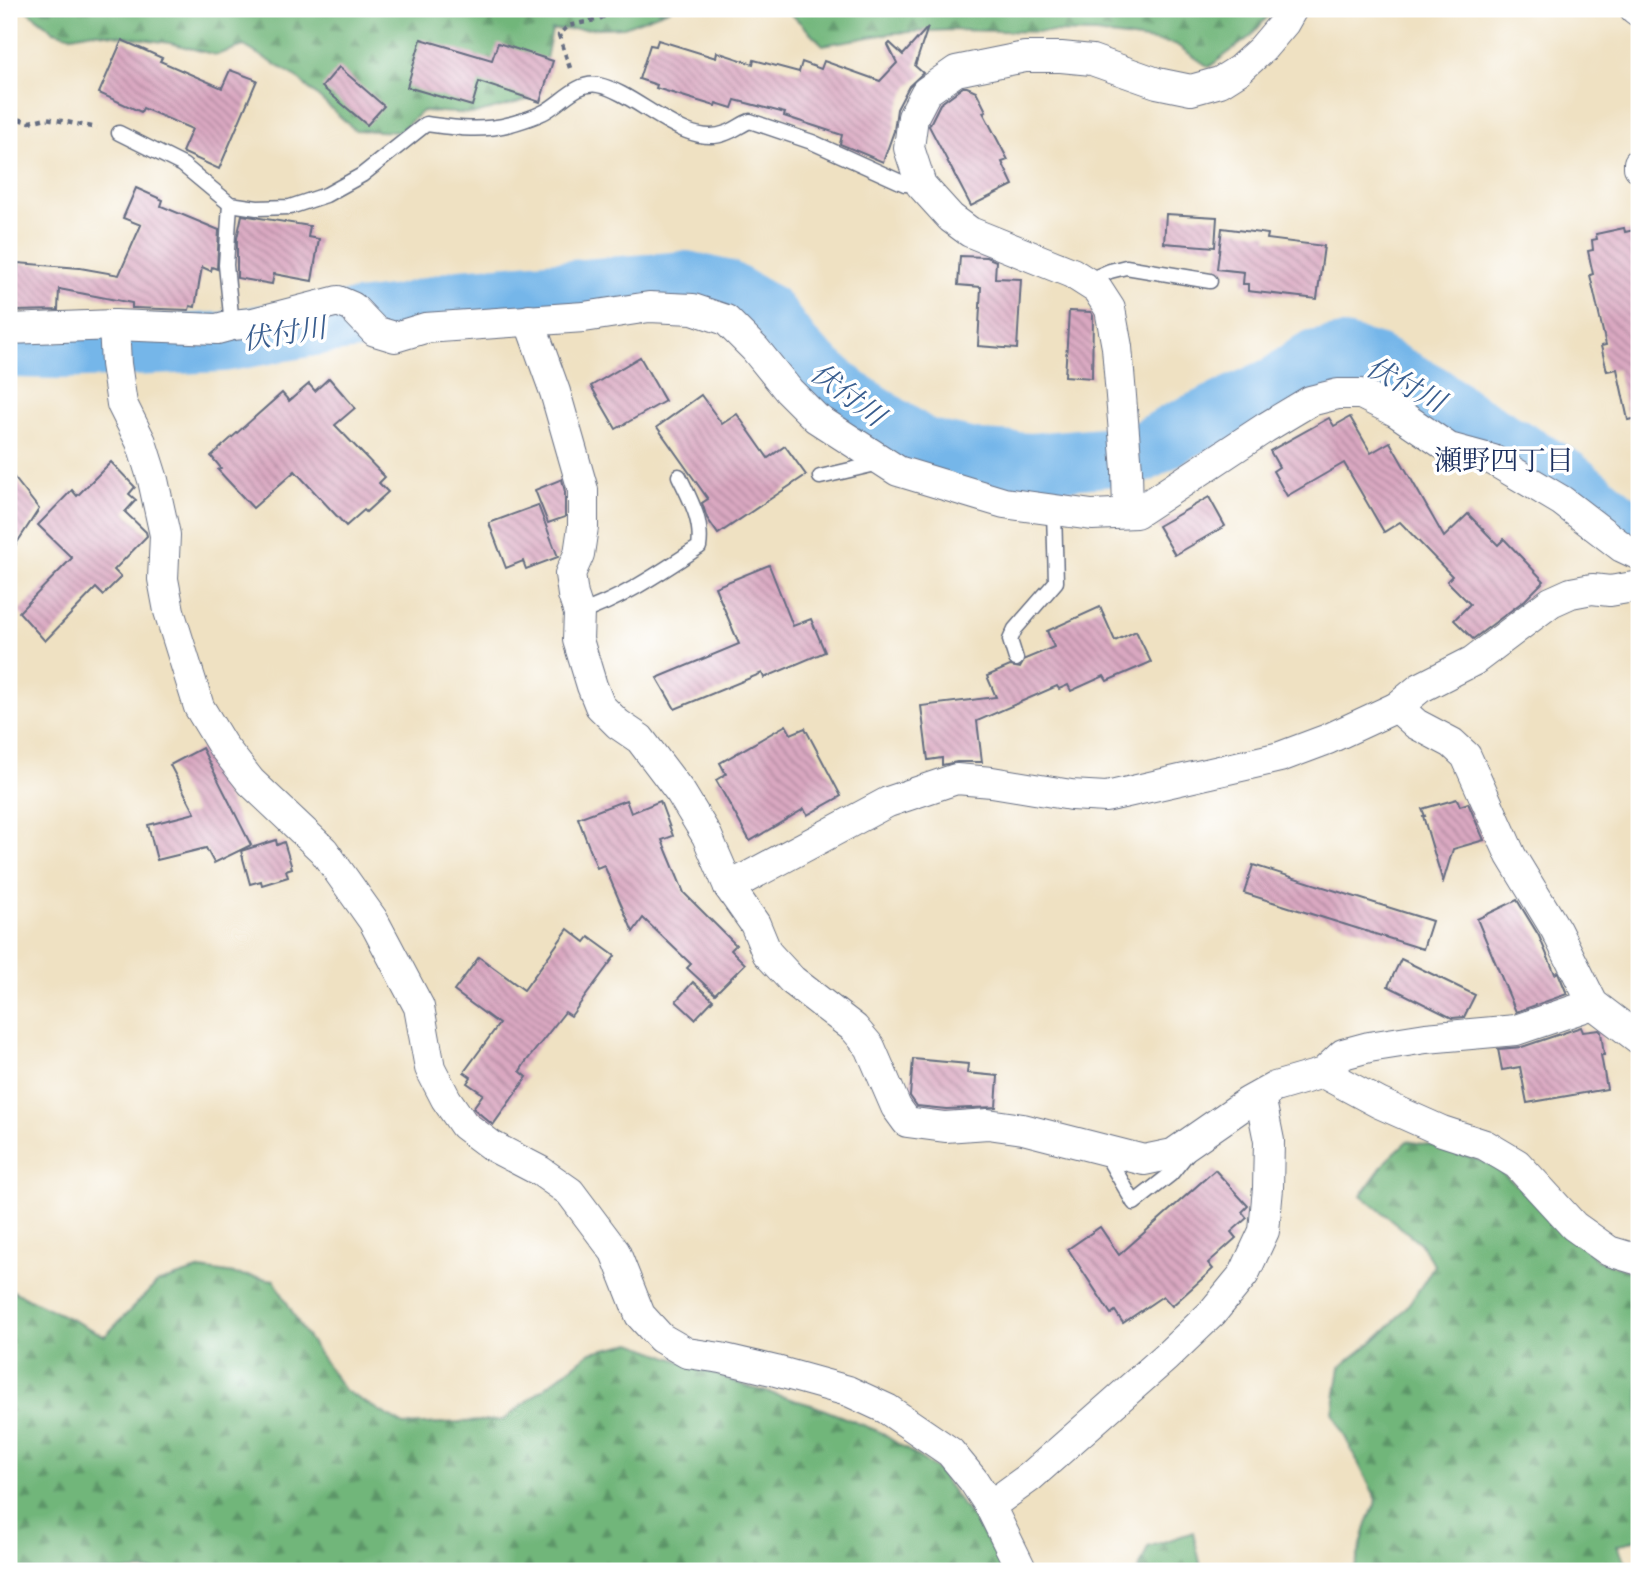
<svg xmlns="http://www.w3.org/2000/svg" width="1648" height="1580" font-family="'IM FELL English','Noto Serif JP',serif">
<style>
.forest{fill:url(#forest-firs);stroke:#46726c;stroke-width:2}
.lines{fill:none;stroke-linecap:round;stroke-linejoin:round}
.river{stroke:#74b6e9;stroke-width:60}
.building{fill:url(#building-back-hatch)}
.lane-casing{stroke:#656d81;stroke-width:17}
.street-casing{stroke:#656d81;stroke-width:32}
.path{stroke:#656d81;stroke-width:4.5;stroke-dasharray:5 5;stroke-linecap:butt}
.lane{stroke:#fff;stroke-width:14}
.street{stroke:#fff;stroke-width:30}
.labels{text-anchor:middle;stroke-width:7;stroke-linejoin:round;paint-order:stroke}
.water-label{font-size:28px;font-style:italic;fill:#3a5e8f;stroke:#fff}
.neighbourhood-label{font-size:28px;fill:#1b2f5e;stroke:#fff}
</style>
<defs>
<pattern id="forest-firs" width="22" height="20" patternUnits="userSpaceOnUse" patternTransform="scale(1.75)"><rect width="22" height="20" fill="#71b67a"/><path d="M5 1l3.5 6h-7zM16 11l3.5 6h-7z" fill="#5c9467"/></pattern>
<pattern id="building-back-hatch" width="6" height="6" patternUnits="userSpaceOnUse" patternTransform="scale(1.75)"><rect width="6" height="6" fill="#daa8c1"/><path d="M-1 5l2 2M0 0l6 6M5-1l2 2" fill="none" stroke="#b089a0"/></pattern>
</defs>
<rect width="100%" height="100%" fill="#fff"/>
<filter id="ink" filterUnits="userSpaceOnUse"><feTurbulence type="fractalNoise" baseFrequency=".0143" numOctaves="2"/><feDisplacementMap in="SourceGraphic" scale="14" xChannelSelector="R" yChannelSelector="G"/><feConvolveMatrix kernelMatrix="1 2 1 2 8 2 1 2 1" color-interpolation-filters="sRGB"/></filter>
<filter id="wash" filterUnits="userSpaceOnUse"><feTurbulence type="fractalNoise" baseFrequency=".00686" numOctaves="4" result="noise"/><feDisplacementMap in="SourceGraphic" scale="28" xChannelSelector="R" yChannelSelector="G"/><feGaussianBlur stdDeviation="1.57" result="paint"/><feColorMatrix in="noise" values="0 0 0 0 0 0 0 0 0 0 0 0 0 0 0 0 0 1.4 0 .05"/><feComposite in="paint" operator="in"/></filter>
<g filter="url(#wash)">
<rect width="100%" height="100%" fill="#efe1c2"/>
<g class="forest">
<path d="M9,9H671L624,27L552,30L538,97L475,114L422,111L399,132L355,130L295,76L244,46L216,55L170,43L93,32L72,36L54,31L25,9Z"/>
<path d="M786,9H1274L1251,36L1209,67L1175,44L1096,33L951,30L893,33L823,45Z"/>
<path d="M1407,1141L1439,1147L1490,1164L1518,1186L1597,1260L1639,1275V1538L1617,1546L1631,1571H1354L1367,1523L1377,1500L1333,1413L1340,1367C1383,1336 1408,1312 1434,1265L1420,1243L1361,1195L1386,1161Z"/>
<path d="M201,1269L274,1280L302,1329L344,1390L404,1425L503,1420L591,1352L632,1343L746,1386L815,1406L878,1431L935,1468L973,1519L1006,1571H9V1289L105,1336L157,1283Z"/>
<path d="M1193,1532L1202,1571H1138L1148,1547Z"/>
</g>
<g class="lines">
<path class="river" d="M9,348L62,349L223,342L325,324L399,315L460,299L686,281L725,290L765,313L796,354L846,397L923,448L980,460L1032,463L1139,454L1177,432L1279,385L1312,361L1343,355L1375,364L1430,394L1466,420L1565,479L1622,525L1639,529"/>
</g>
<g id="blocks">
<g class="building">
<path d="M928,27L915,66L923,73L909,86L897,109L894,131L883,162L840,144L842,135L784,116L785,113L735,100L732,108L716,103L715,106L656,88L657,85L639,79L650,45L656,46L658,40L716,58L717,52L753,64L754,60L799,72L802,62L821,69L824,61L880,81L897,63L888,45L890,43L903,55Z"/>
<path d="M421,39L492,60L498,43L553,61L540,102L479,82L472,106L407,87Z"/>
<path d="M122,40L162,58L160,61L222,88L230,70L257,80L219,169L182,152L192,129L143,108L141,112L99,93Z"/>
<path d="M339,67L384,106L367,125L322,87Z"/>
<path d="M963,87H967L976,91L986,111L983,112L1008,160L1002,162L1013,185L971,206L929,126L940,104Z"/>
<path d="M136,188L163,200L161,206L219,230L217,269L212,267L211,271L202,267L195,307L190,306L189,310L134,308H132V303L59,289L58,310L14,311L18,263L80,268L119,275L141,225L123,218Z"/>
<path d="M1166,214L1217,217L1215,247L1164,243Z"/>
<path d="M242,215L310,226L308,237L319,239L312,281L274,274L272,284L237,278V238Z"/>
<path d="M1222,228L1268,234L1267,239L1324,246L1317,299L1248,291V284H1243L1244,272L1217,269Z"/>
<path d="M1624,228L1625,232L1639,229V418L1628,420L1617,369L1607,371L1601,346L1606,345L1590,275L1593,274L1588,251L1593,250L1592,240L1597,239L1596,234Z"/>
<path d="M960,256L986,257L996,261L995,278L1021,279L1017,349L978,346L981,287L958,285Z"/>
<path d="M1069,311L1091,312L1093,316L1092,378L1065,376Z"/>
<path d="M640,357L665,401L616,429L591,386Z"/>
<path d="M329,378L355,408L335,425L385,477L379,483L388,492L366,512L364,510L346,526L295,471L253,508L218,470L221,468L211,456L282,393L289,401L309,384L315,391Z"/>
<path d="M701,395L722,424L737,414L768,458L785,446L806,475L718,534L707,518L702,503L708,499L657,427Z"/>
<path d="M1350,417L1371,453L1390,442L1444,537L1468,514L1498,545L1504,539L1544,581L1525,600L1473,639L1454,620L1470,604L1447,581L1452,576L1400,522L1384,532L1344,463L1287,496L1273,471L1279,467L1270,451L1329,418L1334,426Z"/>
<path d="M111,462L135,487L129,494L136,500L125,512L146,532L147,536L114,570L121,577L103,595L96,588L45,641L19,612L72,558L38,525L72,490L77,496Z"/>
<path d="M9,471L39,509L9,555Z"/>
<path d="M562,479L565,492V517L548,523L535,490Z"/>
<path d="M1209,497L1225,526L1175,555L1158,526Z"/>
<path d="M538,505L558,557L526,569L523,561L506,568L489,523Z"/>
<path d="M769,565L793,626L811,619L825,652L764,678L762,673L675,709L657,678L739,644L715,587Z"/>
<path d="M1100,607L1115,641L1136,631L1151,662L1107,681L1104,676L1071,691L1068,685L1059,689L1057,686L977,721L982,762H957L942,765V758L928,760L921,706L996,697L987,676L1010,666L1020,668L1025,659L1054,647L1047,631Z"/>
<path d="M786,725L791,734L805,728L841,796L807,815L804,809L750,841L716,780L726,774L720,763Z"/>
<path d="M202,748L251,845L214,863L206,848L157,860L148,825L195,813L170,765Z"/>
<path d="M1457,799L1460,806L1468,803L1484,840L1453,849L1443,882L1423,816H1425L1422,809Z"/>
<path d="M626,800L631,813L660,801L673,836L662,840L684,893L736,945L731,950L745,964L715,994L687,968L691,964L643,918L633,932L604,865L597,868L578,818Z"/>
<path d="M276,840L277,845L284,842L292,868L286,870L288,877L262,885L261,881L250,884L241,851Z"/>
<path d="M1253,865L1432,921L1423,949L1244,893Z"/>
<path d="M1517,900L1539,936L1555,974L1558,972L1567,994L1516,1012L1477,919Z"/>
<path d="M568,929L585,942L589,937L615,956L571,1016L565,1012L525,1063L520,1071L527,1077L493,1125L473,1108L483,1094L467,1083L471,1077L464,1072L499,1024L454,991L479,957L524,990Z"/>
<path d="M1401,959L1475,995L1464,1017L1452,1018L1388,986Z"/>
<path d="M693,982L713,1000L695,1019L676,1001Z"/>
<path d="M1581,1027L1583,1032L1599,1030L1601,1032L1604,1055H1601L1607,1089L1527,1103L1520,1067L1502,1070L1498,1049L1522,1047Z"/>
<path d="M913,1059L968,1064L967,1073L998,1076L996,1107L946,1109L917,1106L910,1096Z"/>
<path d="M1215,1170L1248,1206L1242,1212L1247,1218L1231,1232L1236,1238L1208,1263L1213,1269L1172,1306L1163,1296L1123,1323L1115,1311L1111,1314L1068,1249L1100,1227L1119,1255Z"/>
</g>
</g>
</g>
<g filter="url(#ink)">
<use href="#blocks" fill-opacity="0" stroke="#656d81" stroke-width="2"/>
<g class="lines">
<g class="lane-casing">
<g id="lane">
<path d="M119,133L183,165L230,204L257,208L290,207L326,195L362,175L426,124C456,128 481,132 511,124C521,121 532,118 542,113C560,105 576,81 598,85C636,92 686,150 726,133C735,130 742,124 750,121L812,142L905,184L921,185"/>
<path d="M230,204L226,265L232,325"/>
<path d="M1087,281L1110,271L1126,267L1210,281"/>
<path d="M820,477L880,463"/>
<path d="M579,613C622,599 661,572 699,547C703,521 690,499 679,476"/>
<path d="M1016,659L1010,640L1015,629L1056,582L1054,511"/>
<path d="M1105,1153L1134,1203L1171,1174L1187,1154"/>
</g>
</g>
<g class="street-casing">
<g id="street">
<path d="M1635,9L1639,12"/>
<path d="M1639,163V167"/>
<path d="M529,320L555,392L583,490V527L579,554L570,574L573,595L579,613L578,640L592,686L600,706L618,724L640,739L681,793L707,836L729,887L755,924L767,953L792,980L854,1028L870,1047L896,1107L907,1122L945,1127L988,1124L1023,1129L1144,1160L1173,1154L1248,1102L1275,1087L1323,1073L1343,1054L1369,1047L1426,1038L1516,1030L1593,1004"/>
<path d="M114,325L116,364L122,404L141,442L153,480L165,535L163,579L169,611L199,707L222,745L251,782L324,851L373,920L419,1007L430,1068L446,1099L464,1125L492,1146L540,1171L570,1192L615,1252L640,1315L661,1338L687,1353L721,1358L776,1371L848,1391L887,1409L950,1452L973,1480L990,1506L1022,1571"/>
<path d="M9,329L114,325L217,329L232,325L253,323L338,301L352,307L375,331L395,337L425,328L584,317L649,307L693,309L726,320L755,349L789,391L816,418L898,471L1004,503L1092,515L1136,513L1265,428L1310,401L1338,394H1361L1395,411L1449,448L1493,460L1562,501L1622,547L1639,555"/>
<path d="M1128,513L1127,470L1117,347L1110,309L1097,289L1072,273L970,232L951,218L921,185L909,148L913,117L926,92L956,71L1025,57H1061L1092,60L1157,83L1191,90L1220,82L1239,70L1262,49L1284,23L1292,9"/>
<path d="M1397,707L1416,724L1452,743L1466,756L1511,856L1556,930L1593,1004L1639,1039"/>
<path d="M729,887L888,802L956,779L992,782L1071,795L1106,797L1280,757L1328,739L1397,707L1420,688L1473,661L1551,602L1571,593L1592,589L1610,591L1639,586"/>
<path d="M1323,1073L1379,1103L1442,1131L1485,1145L1517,1164L1574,1226L1609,1251L1639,1260"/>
<path d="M990,1506L1030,1477L1166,1357L1212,1313L1244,1274L1264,1231L1268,1188L1269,1141L1260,1096"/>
</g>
</g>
<g class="path">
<path d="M570,68L559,35L568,26L599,19L618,9"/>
<path d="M9,117L30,122L46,118L97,128"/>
</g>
<use href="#lane" class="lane"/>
<use href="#street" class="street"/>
</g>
</g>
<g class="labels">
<g class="water-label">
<text transform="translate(284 333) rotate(-9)" y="10">伏付川</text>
<text transform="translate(1406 384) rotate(28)" y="10">伏付川</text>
<text transform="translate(848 394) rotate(37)" y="10">伏付川</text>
</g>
<g class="neighbourhood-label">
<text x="1504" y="470">瀬野四丁目</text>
</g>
</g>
<rect width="1648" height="1580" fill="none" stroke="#fff" stroke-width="35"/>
</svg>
